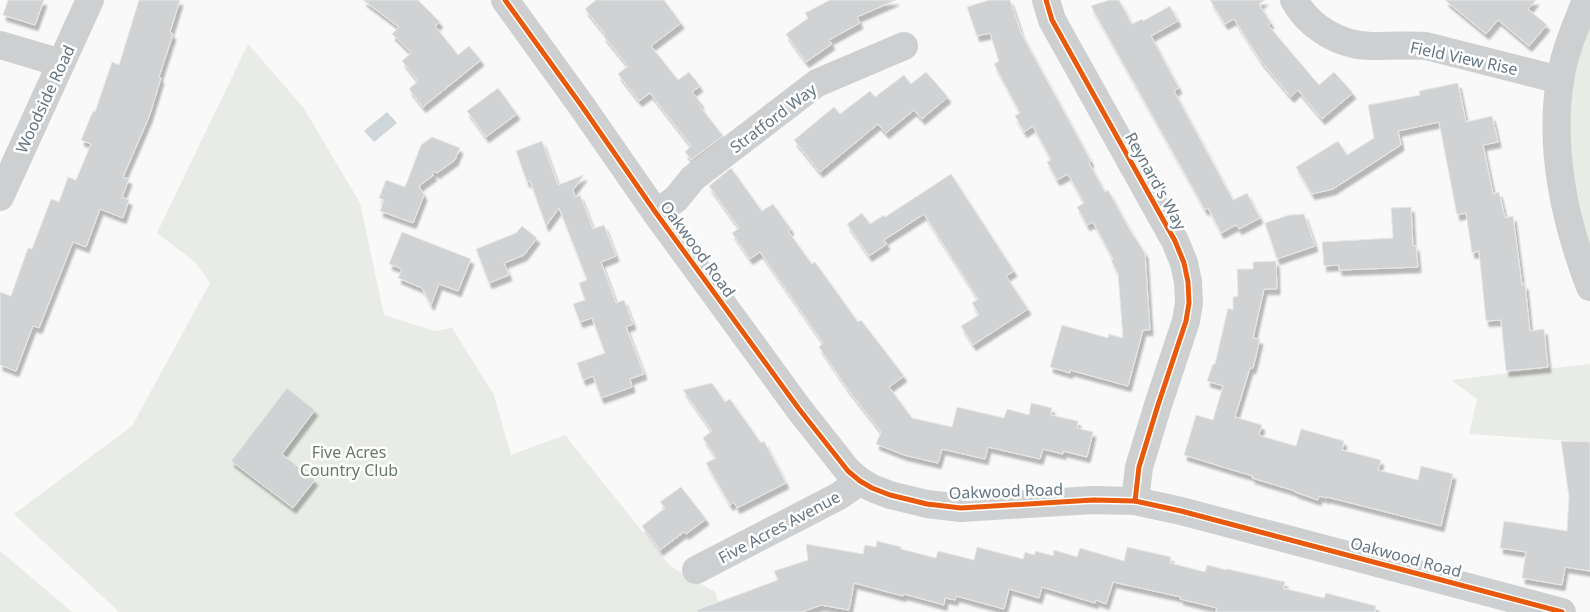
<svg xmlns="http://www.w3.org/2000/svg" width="1590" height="612" font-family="'Noto Sans',sans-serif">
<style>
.green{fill:#e8ebe6}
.water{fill:#ced6d9}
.building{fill:#d0d2d3;stroke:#e8e8e8;filter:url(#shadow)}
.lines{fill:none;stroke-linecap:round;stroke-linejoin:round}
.minor{stroke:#cecfd0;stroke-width:28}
.cycleway-casing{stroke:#fff;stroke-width:8}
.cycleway{stroke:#e8590c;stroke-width:5}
.labels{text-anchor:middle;stroke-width:5;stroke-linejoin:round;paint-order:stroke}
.street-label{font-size:16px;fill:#657683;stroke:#fff}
.park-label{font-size:16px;fill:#687a64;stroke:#fff}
</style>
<defs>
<filter id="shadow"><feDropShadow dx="3" dy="5.5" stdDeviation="1" flood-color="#0004"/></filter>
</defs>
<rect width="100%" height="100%" fill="#f9f9f9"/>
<g class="green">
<path d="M1590,20V252L1572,168L1567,119L1568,72Z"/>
<path d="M248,44L303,107L360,203L384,315L435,331L452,328L494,395L511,455L565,435L670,566L715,592L722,612H119L14,514L132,426L210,283L195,262L157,233Z"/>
<path d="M1590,364V442L1469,434L1477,399L1451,380Z"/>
<path d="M0,551L72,612H0Z"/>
</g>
<path class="water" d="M387,112L397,123L374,142L364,131Z"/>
<g class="building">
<path d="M8,0H44L35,25L3,15Z"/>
<path d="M139,0H180L170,32L173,34L159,77L161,78L149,117L123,177L129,179L122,197L129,200L123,218L100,209L86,247L73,242L39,328L33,326L16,371L0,365V292L11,296L28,248L32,249L51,199L59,202L68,177L76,180L91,144L81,140L93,111L95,112L112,62L119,65Z"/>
<path d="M363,0H418L440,22L435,26L458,55L469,46L481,60L423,107L409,89L418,81L402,61L411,53L392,34L399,27Z"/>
<path d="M596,0H664L681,23L651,46L678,80L689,72L700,86L692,92L701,103L699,105L723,136L691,160L685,152L691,146L650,93L639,101L618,74L628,66L603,35L605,34L585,9Z"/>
<path d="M830,0H896L857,17L860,23L829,40L832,44L806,62L786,34L808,18L805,13Z"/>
<path d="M989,0H1010L1021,33L1091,161L1089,163L1105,192L1108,190L1130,230L1145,253L1150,330H1143L1128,386L1070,370V373L1050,367L1062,325L1108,338L1109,334L1123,338L1118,274L1111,260L1113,259L1093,222L1087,225L1077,207L1084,203L1068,174L1057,180L1047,162L1051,160L1033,126L1024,132L1015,116L1020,113L994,64L999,61L990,33L977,36L967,7Z"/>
<path d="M1109,0H1119L1132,24L1142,19L1143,21L1170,6L1178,21L1151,36L1179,88L1174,91L1233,200L1247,193L1260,218L1239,229L1236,225L1221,233L1208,208L1205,210L1091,6Z"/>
<path d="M1210,0H1265L1259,4L1271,23L1268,25L1319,85L1334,72L1353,93L1322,119L1298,90L1291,97L1260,60L1234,19L1225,24Z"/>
<path d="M1445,0H1536L1528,9L1547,25L1529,46L1498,20L1486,34Z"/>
<path d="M926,72L948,97L922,119L914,110L886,133L878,124L820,172L794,140L834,107L840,114L870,91L875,97L904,75L911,84Z"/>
<path d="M1458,83L1466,122L1492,116L1498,142L1483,145L1493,194L1499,192L1505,218L1513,216L1522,285L1525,284L1530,331L1544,329L1548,367L1506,371L1501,320L1486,321L1479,251L1472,253L1466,213L1457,215L1439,122L1398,131L1401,145L1333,189L1312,194L1296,167L1338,141L1347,155L1374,138L1368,105L1420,95L1419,91Z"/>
<path d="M498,88L517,114L486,137L467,111Z"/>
<path d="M432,137L460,148L455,160L437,173L433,171L432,174L434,175L419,186L424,195L413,223L380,211L384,200L379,198L386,180L405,187L421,145Z"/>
<path d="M542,141L558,185L584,175L573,190L575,197L580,195L593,229L604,225L616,256L601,262L616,303L624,300L633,324L626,327L644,374L630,379L632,387L601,398L593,376L583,380L577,363L605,353L592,318L580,322L573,304L585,300L579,283L587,280L559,208L546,226L530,181L527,182L516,151Z"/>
<path d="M731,168L762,211L773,204L791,229L788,231L812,264L815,262L858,322L861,320L904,376L889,387L912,418L952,427L957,407L1004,418L1007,409L1029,415L1031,403L1052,408L1051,415L1078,421L1077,428L1093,432L1087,457L1063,451V454L1043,449L1040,459L988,447L985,459L942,449L938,463L904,455L876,444L881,432L847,388L819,347L823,343L760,252L750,259L732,233L739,228L709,186Z"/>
<path d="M951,174L1014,271L1006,276L1028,309L973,345L961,326L979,315L972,303L978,299L924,214L884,240L887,244L869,256L847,224L862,213L870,224L884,215L885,217Z"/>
<path d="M1411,207L1413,246H1416L1418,267L1339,270V265L1324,266L1322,242L1393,238L1391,208Z"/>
<path d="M1304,214L1315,246L1277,259L1265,223L1289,215Z"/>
<path d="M522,226L537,238L524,255L504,263L509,275L489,283L476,249L516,233Z"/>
<path d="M402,232L471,259L458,291L439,284L431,305L422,288L398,278L402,269L389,264Z"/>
<path d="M1276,261L1277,289H1264L1253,338L1260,339L1253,368H1250L1235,417L1262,425L1259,434L1261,436L1296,446L1301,429L1344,441L1342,450L1381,460L1378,470L1418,480L1421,466L1453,474L1441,526L1327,497V498L1319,496L1318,500L1295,492V491L1252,478L1253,476L1236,471L1184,455L1196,415L1213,420L1223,386L1207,381L1213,364H1215L1228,308L1233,310V297L1238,296L1237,269H1253V262Z"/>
<path d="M712,383L725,402L730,399L761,443L764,441L786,483L737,508L734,502L730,505L706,463L716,458L703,438L712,431L683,390Z"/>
<path d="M287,388L315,410L282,454L315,480L293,508L231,461Z"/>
<path d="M1561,441L1590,442V571L1565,567L1562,585L1522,578L1526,552L1500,548L1504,521L1567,531L1569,497Z"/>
<path d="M681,487L706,519L686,534L684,532L660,550L642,526L665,508L660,502Z"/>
<path d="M877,541L901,547V549L936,558L938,551L974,560L977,547L1023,559L1025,552L1034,555L1036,551L1053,556L1054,550L1077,557L1080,548L1124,561L1127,547L1171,557L1170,563L1205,572L1207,565L1227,570V569L1285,582L1283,588L1324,598L1326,593L1376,606L1375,612H1216L1217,608L1180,599L1181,597L1113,582L1106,604L1096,600L1095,603L1042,587L1039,598L1009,589L1004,609L956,596L955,600L945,598L944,605L904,594L903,596L854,583L849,610L821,605L802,612H697V610L778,580L774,571L808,560L806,544L863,554L865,545L876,547Z"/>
</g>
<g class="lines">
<g class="minor">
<path d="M505,0L581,105L656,213L799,409L848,471L860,481L872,488L890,495L927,504L961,508L1093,500L1135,501L1181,511L1562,612"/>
<path d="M1046,0L1052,20L1175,241L1184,263L1188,282L1189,303L1186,321L1158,405L1139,467L1135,501"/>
<path d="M1294,0C1309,27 1340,46 1372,46C1390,46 1407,45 1426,46L1560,80"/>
<path d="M1586,0C1576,26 1564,52 1560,80C1549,150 1565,222 1590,287"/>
<path d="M0,45L61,63"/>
<path d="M0,197L90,0"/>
<path d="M656,213L676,199L693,178L817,83L904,46"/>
<path d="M696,570L839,496L860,481"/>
</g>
<g class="cycleway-casing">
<g id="cycleway">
<path d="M505,0L581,105L656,213L799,409L848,471L860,481L872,488L890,495L927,504L961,508L1093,500L1135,501L1181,511L1562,612"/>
<path d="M1046,0L1052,20L1175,241L1184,263L1188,282L1189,303L1186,321L1158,405L1139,467L1135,501"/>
</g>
</g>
<use href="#cycleway" class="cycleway"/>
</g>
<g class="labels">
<g class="street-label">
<text transform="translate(1464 58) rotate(12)" y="6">Field View Rise</text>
<text transform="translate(45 99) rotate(-65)" y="6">Woodside Road</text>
<text transform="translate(773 118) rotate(-37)" y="6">Stratford Way</text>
<text transform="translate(1156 181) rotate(61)" y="6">Reynard's Way</text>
<text transform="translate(698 249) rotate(54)" y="6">Oakwood Road</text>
<text transform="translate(1006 491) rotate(-2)" y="6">Oakwood Road</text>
<text transform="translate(779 527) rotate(-28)" y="6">Five Acres Avenue</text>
<text transform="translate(1406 557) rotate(15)" y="6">Oakwood Road</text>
</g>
<g class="park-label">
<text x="349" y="458">Five Acres<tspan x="349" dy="18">Country Club</tspan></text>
</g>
</g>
</svg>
